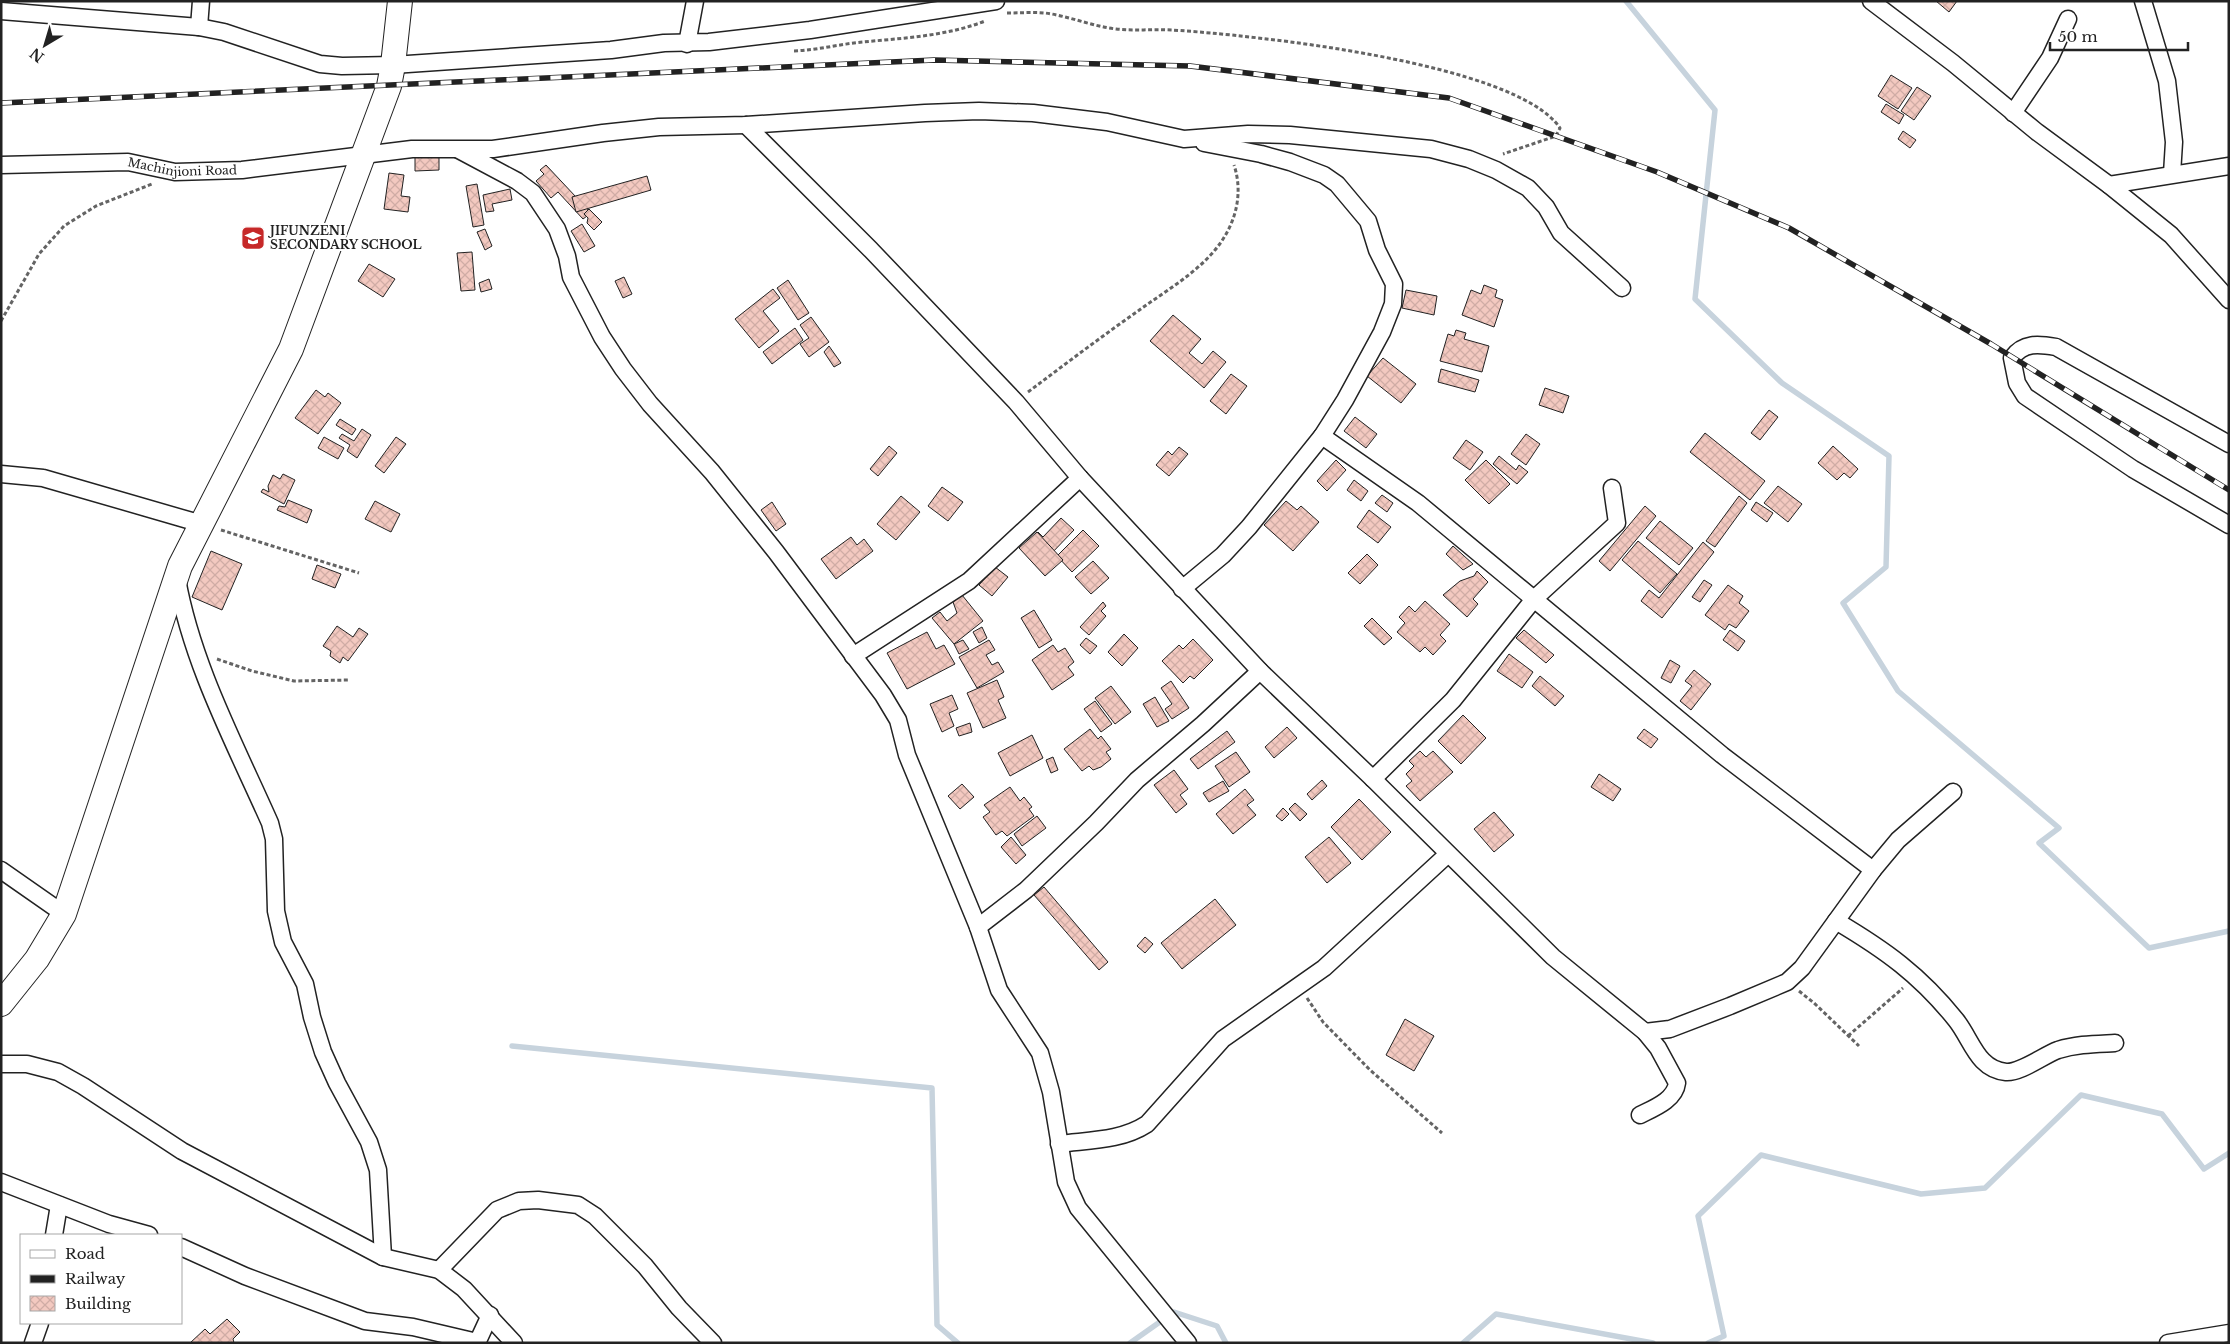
<svg xmlns="http://www.w3.org/2000/svg" width="2230" height="1344" font-family="'Libre Baskerville',serif">
<style>
.lines{fill:none;stroke-linecap:round;stroke-linejoin:round}
.stream{stroke:#c7d3dd;stroke-width:5.5}
.building{fill:url(#building-cross-hatch);stroke:#222}
.street-casing{stroke:#222;stroke-width:19}
.secondary-casing{stroke:#222;stroke-width:26}
.path{stroke:#646464;stroke-width:3;stroke-dasharray:4 2.5;stroke-linecap:butt}
.street{stroke:#fff;stroke-width:16}
.secondary{stroke:#fff;stroke-width:24}
.rail-casing{stroke:#222;stroke-width:5.5}
.rail{stroke:#fff;stroke-width:4;stroke-dasharray:11;stroke-linecap:butt}
.labels{text-anchor:middle;stroke-width:4;stroke-linejoin:round;paint-order:stroke}
.street-label{font-size:12px;fill:#222;stroke:#fff}
.poi-label{font-size:12px;font-weight:bold;fill:#222;stroke:#fff;text-anchor:start}
</style>
<defs>
<pattern id="building-cross-hatch" width="8" height="8" patternUnits="userSpaceOnUse" patternTransform="scale(1.25)"><rect width="8" height="8" fill="#f3c9c0"/><path d="M0 0l8 8M0 8l8-8" fill="none" stroke="#d0aca5"/></pattern>
</defs>
<rect width="100%" height="100%" fill="#fff"/>
<g class="lines">
<g class="stream">
<path d="M1626,1L1715,110L1695,299L1782,383L1889,456L1886,567L1843,603L1898,691L2059,828L2039,843L2149,948L2229,931"/>
<path d="M512,1046L932,1088L937,1325L958,1343"/>
<path d="M1130,1343L1174,1312L1217,1326L1226,1343"/>
<path d="M1463,1343L1496,1314L1653,1343"/>
<path d="M1708,1343L1724,1336L1698,1216L1761,1155L1921,1194L1985,1188L2081,1095L2162,1114L2204,1169L2229,1153"/>
</g>
</g>
<g class="building">
<path d="M1936,1H1957L1949,12Z"/>
<path d="M1891,75L1912,88L1898,109L1878,96Z"/>
<path d="M1917,87L1931,96L1914,120L1901,111Z"/>
<path d="M1886,104L1904,115L1899,124L1881,112Z"/>
<path d="M1903,131L1916,140L1910,148L1898,139Z"/>
<path d="M415,156H439V170L415,171Z"/>
<path d="M546,165L591,213L583,219L558,192L551,198L536,181L544,174L540,170Z"/>
<path d="M389,173L404,175L401,196L410,197L408,212L384,209Z"/>
<path d="M647,176L651,190L576,212L572,197Z"/>
<path d="M477,184L484,225L473,227L466,186Z"/>
<path d="M510,189L512,200L492,204L494,211L486,212L483,195Z"/>
<path d="M589,209L602,222L594,230L587,223L588,218L584,214Z"/>
<path d="M582,224L595,246L584,252L571,231Z"/>
<path d="M485,229L492,246L485,250L477,232Z"/>
<path d="M472,252L475,290L461,291L457,253Z"/>
<path d="M369,264L395,279L383,297L358,281Z"/>
<path d="M624,277L632,294L623,298L615,281Z"/>
<path d="M489,279L492,289L481,292L479,283Z"/>
<path d="M788,280L809,313L798,320L777,288Z"/>
<path d="M1484,285L1497,290L1495,297L1503,300L1494,327L1462,315L1471,290L1481,294Z"/>
<path d="M773,289L780,298L763,311L779,331L759,348L735,319Z"/>
<path d="M1406,290L1437,296L1434,315L1402,308Z"/>
<path d="M1173,315L1201,339L1189,353L1202,364L1213,351L1226,362L1204,388L1150,341Z"/>
<path d="M811,317L829,342L809,357L800,344L809,338L800,325Z"/>
<path d="M795,328L803,340L772,364L763,352Z"/>
<path d="M1456,330L1466,333L1464,339L1489,346L1482,372L1440,361L1448,334L1454,336Z"/>
<path d="M829,346L841,363L834,367L824,352Z"/>
<path d="M1383,358L1416,384L1401,403L1367,376Z"/>
<path d="M1441,369L1479,380L1475,392L1438,382Z"/>
<path d="M1231,374L1247,386L1226,414L1210,401Z"/>
<path d="M1545,388L1569,396L1563,413L1539,405Z"/>
<path d="M316,390L325,397L328,393L341,403L318,434L295,418Z"/>
<path d="M1769,410L1778,417L1760,440L1751,433Z"/>
<path d="M1355,417L1377,434L1366,448L1344,431Z"/>
<path d="M340,419L356,429L352,435L336,425Z"/>
<path d="M362,429L371,435L357,458L347,451L350,445L339,438L342,434L354,441Z"/>
<path d="M1705,433L1765,481L1750,500L1690,452Z"/>
<path d="M1526,434L1540,444L1526,465L1511,454Z"/>
<path d="M324,437L344,448L338,459L318,448Z"/>
<path d="M396,437L406,444L384,473L375,466Z"/>
<path d="M1466,440L1483,452L1470,470L1453,458Z"/>
<path d="M889,446L897,453L878,476L870,469Z"/>
<path d="M1833,446L1858,469L1850,478L1844,473L1837,480L1818,463Z"/>
<path d="M1179,447L1188,454L1169,476L1156,465L1168,451L1172,455Z"/>
<path d="M1499,456L1516,470L1519,465L1528,472L1517,484L1493,464Z"/>
<path d="M1336,460L1346,470L1327,491L1317,481Z"/>
<path d="M1486,460L1510,484L1489,504L1465,480Z"/>
<path d="M283,474L295,480L284,504L261,492L263,489L269,492L268,486L273,475L280,479Z"/>
<path d="M1354,480L1368,491L1361,501L1347,490Z"/>
<path d="M1778,486L1802,504L1788,522L1764,503Z"/>
<path d="M942,487L963,502L948,521L928,506Z"/>
<path d="M1382,495L1393,503L1387,512L1375,503Z"/>
<path d="M901,496L920,512L896,540L877,524Z"/>
<path d="M1739,496L1747,503L1715,547L1706,541Z"/>
<path d="M288,500L312,510L307,523L277,510L279,506L285,507Z"/>
<path d="M375,501L400,514L391,532L365,519Z"/>
<path d="M1286,501L1297,510L1301,506L1319,522L1293,551L1264,525Z"/>
<path d="M772,502L786,524L776,531L761,510Z"/>
<path d="M1756,502L1773,513L1767,522L1751,510Z"/>
<path d="M1645,506L1656,516L1610,571L1599,561Z"/>
<path d="M1369,510L1391,527L1378,543L1357,527Z"/>
<path d="M1061,518L1074,530L1049,556L1031,539L1038,532L1043,537Z"/>
<path d="M1660,521L1693,548L1679,565L1646,538Z"/>
<path d="M1083,530L1099,546L1072,572L1057,556Z"/>
<path d="M1037,532L1063,560L1045,576L1019,548Z"/>
<path d="M851,537L857,545L864,539L873,551L836,579L821,559Z"/>
<path d="M1638,541L1677,574L1660,593L1622,560Z"/>
<path d="M1703,542L1714,552L1662,618L1641,601L1649,590L1659,598Z"/>
<path d="M1453,546L1473,564L1463,570L1446,554Z"/>
<path d="M211,551L242,564L222,610L192,597Z"/>
<path d="M1367,554L1378,565L1360,584L1348,573Z"/>
<path d="M1093,561L1109,578L1091,594L1075,577Z"/>
<path d="M317,565L341,574L335,588L312,579Z"/>
<path d="M995,567L1008,577L992,596L979,585Z"/>
<path d="M1477,571L1488,582L1473,599L1478,604L1467,617L1443,595L1460,581L1474,576Z"/>
<path d="M1704,580L1712,585L1700,602L1692,597Z"/>
<path d="M1728,585L1743,596L1739,603L1749,611L1736,628L1729,624L1725,630L1705,615Z"/>
<path d="M962,595L983,621L954,644L932,618L940,612L947,621L957,613L953,602Z"/>
<path d="M1425,601L1450,624L1440,635L1446,641L1433,655L1425,647L1420,652L1397,632L1405,623L1399,617L1409,606L1415,612Z"/>
<path d="M1103,602L1106,606L1101,611L1106,616L1089,635L1080,627Z"/>
<path d="M1034,610L1052,640L1039,648L1021,618Z"/>
<path d="M1372,618L1392,638L1384,645L1364,626Z"/>
<path d="M337,626L353,637L359,628L368,634L348,661L343,657L340,663L330,656L331,651L323,646Z"/>
<path d="M982,627L987,638L979,643L973,632Z"/>
<path d="M1524,630L1554,655L1546,663L1516,638Z"/>
<path d="M1730,630L1745,641L1738,651L1723,640Z"/>
<path d="M927,632L936,649L944,645L955,664L907,689L887,653Z"/>
<path d="M1124,634L1138,648L1122,666L1108,652Z"/>
<path d="M1086,638L1097,646L1090,654L1080,645Z"/>
<path d="M1193,639L1213,660L1194,679L1190,676L1183,683L1162,661L1179,645L1183,649Z"/>
<path d="M963,640L969,649L959,654L954,644Z"/>
<path d="M989,640L995,650L986,655L992,665L998,662L1004,672L977,688L959,657Z"/>
<path d="M1053,645L1058,652L1065,648L1074,662L1068,667L1074,675L1052,690L1032,660Z"/>
<path d="M1509,654L1533,672L1522,688L1497,671Z"/>
<path d="M1670,660L1680,666L1671,683L1661,678Z"/>
<path d="M1694,670L1711,684L1691,710L1680,701L1692,686L1685,681Z"/>
<path d="M1540,676L1564,696L1555,706L1532,686Z"/>
<path d="M997,680L1004,697L998,700L1006,718L983,728L967,693Z"/>
<path d="M1171,681L1189,708L1172,719L1165,709L1172,704L1161,688Z"/>
<path d="M1111,686L1131,712L1115,724L1095,698Z"/>
<path d="M952,695L958,709L949,713L954,726L942,732L930,704Z"/>
<path d="M1155,697L1169,721L1157,727L1143,704Z"/>
<path d="M1095,701L1112,724L1101,732L1084,709Z"/>
<path d="M1463,715L1486,738L1461,764L1438,741Z"/>
<path d="M970,723L972,732L959,736L956,728Z"/>
<path d="M1287,727L1297,738L1274,758L1265,747Z"/>
<path d="M1090,729L1098,739L1101,736L1111,749L1106,752L1111,759L1101,767L1093,770L1089,766L1082,771L1064,749Z"/>
<path d="M1644,729L1658,739L1651,748L1637,738Z"/>
<path d="M1227,731L1235,742L1198,769L1190,759Z"/>
<path d="M1032,735L1043,758L1010,776L998,753Z"/>
<path d="M1420,751L1426,757L1433,751L1453,772L1420,801L1406,786L1412,781L1406,774L1414,766L1409,761Z"/>
<path d="M1236,752L1250,772L1229,787L1215,766Z"/>
<path d="M1053,757L1058,770L1051,773L1046,760Z"/>
<path d="M1174,770L1188,789L1180,795L1187,804L1176,813L1154,785Z"/>
<path d="M1599,774L1621,789L1613,801L1591,787Z"/>
<path d="M1322,780L1327,786L1312,800L1307,794Z"/>
<path d="M1223,781L1229,791L1209,802L1203,793Z"/>
<path d="M962,784L974,797L960,809L948,796Z"/>
<path d="M1010,787L1020,801L1024,797L1032,807L1029,809L1034,816L1007,836L1002,831L996,835L983,817L990,812L984,805Z"/>
<path d="M1245,789L1254,800L1247,805L1256,815L1233,834L1216,814Z"/>
<path d="M1359,799L1391,832L1362,860L1331,827Z"/>
<path d="M1295,803L1307,814L1300,821L1289,809Z"/>
<path d="M1283,808L1289,814L1282,821L1276,816Z"/>
<path d="M1494,812L1514,835L1494,852L1474,829Z"/>
<path d="M1037,816L1046,828L1022,846L1014,834Z"/>
<path d="M1011,837L1026,855L1016,864L1001,847Z"/>
<path d="M1329,837L1351,863L1327,883L1305,857Z"/>
<path d="M1044,887L1108,962L1099,970L1034,895Z"/>
<path d="M1215,899L1236,925L1182,969L1161,943Z"/>
<path d="M1145,937L1153,944L1145,953L1137,946Z"/>
<path d="M1405,1019L1434,1036L1414,1071L1386,1055Z"/>
<path d="M227,1319L240,1332L233,1339L234,1343H190L205,1329L210,1334Z"/>
</g>
<g class="lines">
<g class="street-casing">
<g id="street">
<path d="M1871,1L1953,63L2037,132L2109,185L2171,235L2229,300"/>
<path d="M2143,1L2167,81L2174,142L2172,174"/>
<path d="M1,11L199,27L224,32L320,64L342,66L393,65L611,50L664,43L709,42L810,30L996,1"/>
<path d="M199,27L201,1"/>
<path d="M687,44L695,1"/>
<path d="M2013,113L2050,58L2068,19"/>
<path d="M746,125L871,250L1016,402L1080,478L1260,671L1373,779L1553,957L1645,1032L1658,1048L1677,1083C1675,1100 1654,1108 1640,1115"/>
<path d="M459,150L517,181L533,193L557,229L567,256L571,277L602,337L623,369L650,404L712,472L776,552L883,695L898,720L907,755L978,927L999,990L1040,1053L1051,1092L1066,1182L1078,1208L1188,1343"/>
<path id="s1" d="M1,165L128,162L175,172L242,170L412,149H493L603,133L659,127L746,125L925,113L979,111L1033,113L1107,122L1184,139L1248,134L1290,135L1431,149L1469,159L1496,170L1528,188L1546,207L1561,233L1622,288"/>
<path d="M2109,185L2229,166"/>
<path d="M1322,436L1418,503L1722,755L1873,870"/>
<path d="M2229,444L2056,347C2039,344 2023,342 2012,358L2017,383L2025,396L2133,469L2229,525"/>
<path d="M1,474L43,478L202,524"/>
<path d="M177,579C192,664 235,744 270,823L274,839L276,911L283,942L305,984L312,1017L323,1052L337,1083L369,1142L378,1170L383,1257"/>
<path d="M1182,589L1223,555L1249,527L1322,436L1345,400L1382,332L1393,304L1394,284L1377,250L1368,221L1337,184L1324,175L1290,162L1261,154L1204,143"/>
<path d="M853,656L969,581L1080,478"/>
<path d="M1373,779L1453,700L1534,599L1617,523L1612,488"/>
<path d="M1,870L64,914"/>
<path d="M1836,921C1885,950 1920,975 1956,1020C1972,1040 1977,1069 2006,1072C2021,1073 2044,1055 2058,1050C2077,1044 2096,1044 2115,1043"/>
<path d="M978,927L1026,890L1096,823L1137,780L1203,724L1260,671"/>
<path d="M1645,1032L1670,1029L1730,1006L1787,982L1802,968L1873,870L1898,840L1953,792"/>
<path d="M1,1064H27L58,1072L83,1086L182,1151L383,1257L439,1270L464,1289L514,1343"/>
<path d="M1059,1144C1089,1140 1121,1141 1147,1124L1223,1039L1324,968L1448,854"/>
<path d="M1,1182L109,1224L149,1235"/>
<path d="M54,1235L59,1205"/>
<path d="M181,1247L245,1276L365,1321L413,1327L477,1342"/>
<path d="M439,1270L497,1210L519,1201L538,1200L578,1205L595,1216L645,1266L679,1308L713,1343"/>
<path d="M33,1343L40,1323"/>
<path d="M477,1343L490,1315"/>
<path d="M2168,1343L2229,1333"/>
</g>
</g>
<g class="secondary-casing">
<path id="secondary" d="M1,1004L37,959L64,914L180,566L291,349L389,86L393,65L400,1"/>
</g>
<g class="path">
<path d="M1007,13C1020,13 1033,12 1045,13C1069,16 1091,26 1116,29C1135,31 1153,29 1172,30C1252,35 1515,62 1560,128L1556,136L1503,154"/>
<path d="M794,51C818,50 840,44 863,42C904,38 947,36 985,21"/>
<path d="M1,321L39,254L64,226L96,206L152,184"/>
<path d="M1028,392C1064,365 1101,337 1138,311C1164,292 1194,275 1215,250C1235,226 1244,195 1234,165"/>
<path d="M221,530L359,573"/>
<path d="M217,659L252,671L294,681L350,680"/>
<path d="M1799,991L1814,1003L1859,1046"/>
<path d="M1307,998L1323,1022L1370,1070L1442,1133"/>
<path d="M1848,1036L1903,988"/>
</g>
<use href="#street" class="street"/>
<use href="#secondary" class="secondary"/>
<g class="rail-casing">
<path id="rail" d="M1,103L934,60L1190,66L1449,98L1657,172L1789,228L1991,344L2229,490"/>
</g>
<use href="#rail" class="rail"/>
</g>
<defs>
<g id="school-square" transform="scale(1.25)"><rect x="-9" y="-9" width="18" height="18" rx="4" fill="#c62828" stroke="#fff"/><path d="M0-5L7-2L0 1L-7-2ZM-4 1L0 2.5L4 1V4Q0 6-4 4Z" fill="#fff"/></g>
</defs>
<g fill-rule="evenodd">
<use href="#school-square" x="253" y="238"/>
</g>
<g class="labels">
<g class="street-label">
<text dy="4" stroke="none"><textPath href="#s1" startOffset="182">Machinjioni Road</textPath></text>
</g>
<g class="poi-label">
<text x="270" y="235">JIFUNZENI<tspan x="270" dy="14">SECONDARY SCHOOL</tspan></text>
</g>
</g>
<rect width="2230" height="1344" fill="none" stroke="#222222" stroke-width="5"/>
<rect x="20" y="1234" width="162" height="90" fill="#ffffff" stroke="#a7a7a7"/>
<rect x="30" y="1250" width="25" height="8" fill="#ffffff" stroke="#a7a7a7"/>
<text x="65" y="1259" font-size="15" fill="#222222">Road</text>
<rect x="30" y="1275" width="25" height="8" fill="#222222" stroke="#a7a7a7"/>
<text x="65" y="1284" font-size="15" fill="#222222">Railway</text>
<rect x="30" y="1296" width="25" height="15" fill="url(#building-cross-hatch)" stroke="#a7a7a7"/>
<text x="65" y="1309" font-size="15" fill="#222222">Building</text>
<g transform="translate(45 45) rotate(218)" stroke="#ffffff" stroke-width="4" paint-order="stroke">
<path d="M0-4L9 19L0 12L-9 19Z" fill="#222222"/>
<text y="-8" font-size="14" font-weight="bold" text-anchor="middle" fill="#222222">N</text>
</g>
<path d="M2050 42v8h138v-8" fill="none" stroke="#222222" stroke-width="2.5"/>
<text x="2058" y="42" font-size="15" fill="#222222" stroke="#ffffff" stroke-width="4" paint-order="stroke">50 m</text>
</svg>
